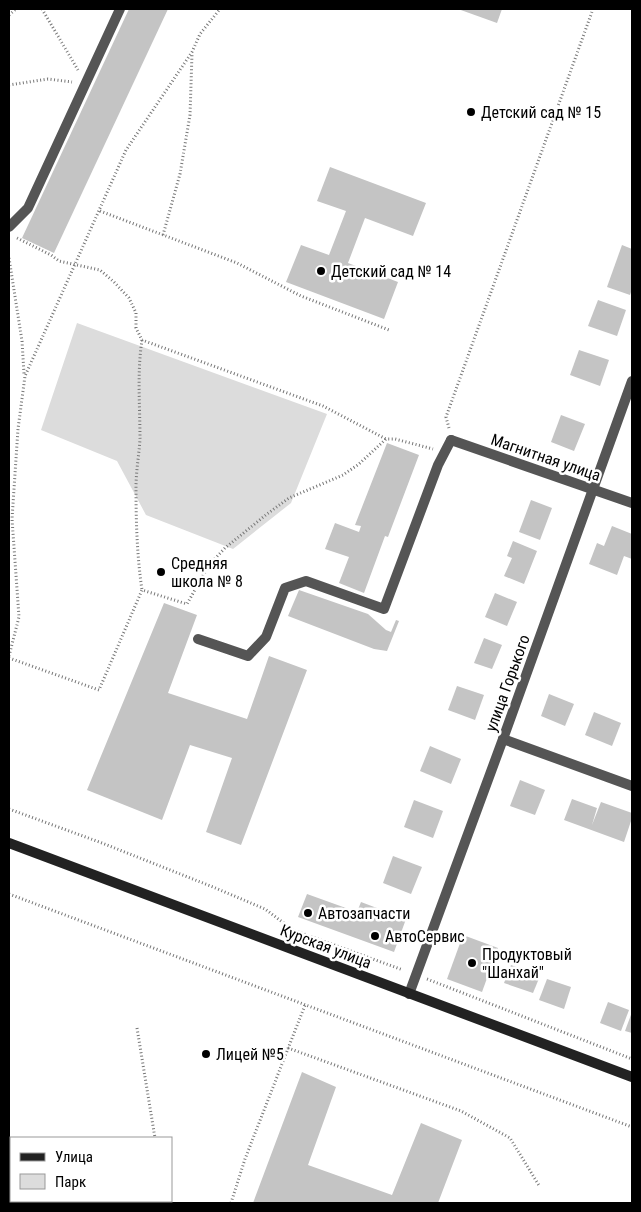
<svg xmlns="http://www.w3.org/2000/svg" width="641" height="1212" font-family="'Roboto Condensed',sans-serif">
<style>
.green{fill:#dcdcdc}
.building{fill:#c4c4c4}
.lines{fill:none;stroke-linecap:round;stroke-linejoin:round}
.path{stroke:#777;stroke-width:3;stroke-dasharray:1 2.5;stroke-linecap:butt}
.lane{stroke:#555;stroke-width:10}
.street{stroke:#555;stroke-width:10}
.secondary{stroke:#222;stroke-width:10}
.poi-dot{fill:#000;stroke:#fff;stroke-width:2}
.labels{text-anchor:middle;stroke-width:5;stroke-linejoin:round;paint-order:stroke}
.poi-label{font-size:16px;fill:#000;stroke:#fff;text-anchor:start}
.street-label{font-size:16px;fill:#000;stroke:#fff}
</style>
<rect width="100%" height="100%" fill="#fff"/>
<path class="green" d="M77,323L327,414L291,503L233,549L146,515L117,461L41,430Z"/>
<g class="building">
<path d="M129,9H168L54,253L22,238Z"/>
<path d="M458,9H502L497,23Z"/>
<path d="M330,167L426,203L413,236L365,218L348,263L398,282L384,319L286,282L301,245L329,255L346,211L317,201Z"/>
<path d="M622,245L632,249V289L630,295L607,287Z"/>
<path d="M598,300L626,310L617,336L588,326Z"/>
<path d="M579,350L609,360L600,386L570,375Z"/>
<path d="M561,415L585,424L574,451L551,442Z"/>
<path d="M387,443L419,455L388,537L385,536L364,593L339,583L349,557L325,549L335,523L359,532L361,526L355,525Z"/>
<path d="M531,500L552,508L540,540L519,532Z"/>
<path d="M612,526L632,534V559L624,556L617,575L589,564L597,543L604,546Z"/>
<path d="M513,541L537,551L524,584L504,576L512,558L507,556Z"/>
<path d="M299,590L368,614L386,630L391,632L396,620L399,621L387,651L374,649L288,616Z"/>
<path d="M495,593L517,602L507,626L485,617Z"/>
<path d="M164,603L197,615L168,693L247,719L269,656L307,670L241,845L206,832L232,758L190,745L162,820L87,790Z"/>
<path d="M484,638L502,645L492,669L474,663Z"/>
<path d="M457,686L484,695L475,720L448,710Z"/>
<path d="M549,694L574,704L565,726L541,716Z"/>
<path d="M594,712L621,723L612,746L585,735Z"/>
<path d="M430,746L461,759L451,784L420,771Z"/>
<path d="M520,780L545,790L535,815L510,806Z"/>
<path d="M572,799L597,808L592,825L601,802L632,813V818L624,842L564,820Z"/>
<path d="M414,800L443,811L433,838L404,827Z"/>
<path d="M393,856L422,867L411,894L383,883Z"/>
<path d="M307,894L357,912L361,902L406,919L394,952L298,917Z"/>
<path d="M463,935L498,948L482,992L447,979Z"/>
<path d="M511,965L540,976L533,993L504,983Z"/>
<path d="M547,979L571,987L564,1009L539,1000Z"/>
<path d="M608,1002L629,1010L621,1031L600,1023Z"/>
<path d="M632,1012V1033L625,1031Z"/>
<path d="M302,1072L336,1087L308,1165L392,1195L421,1123L462,1140L438,1203H253Z"/>
</g>
<g class="lines">
<g class="path">
<path d="M42,9L78,70"/>
<path d="M9,15L16,9"/>
<path d="M9,85L48,79L72,82"/>
<path d="M100,211L237,263L301,296L389,330"/>
<path d="M163,235L180,174L190,115L192,54"/>
<path d="M17,238L51,255L59,261L100,270L114,282L129,298L136,313V328L142,340L323,406L386,439"/>
<path d="M9,258L22,341L24,374"/>
<path d="M142,340C137,372 140,406 140,439C139,455 136,471 136,488C136,522 137,556 142,590"/>
<path d="M449,428L446,417L593,9"/>
<path d="M9,656L19,617L12,519L18,429L25,376L126,150L192,52L200,34L220,9"/>
<path d="M9,658L99,690L142,590L187,604L209,565L225,548L267,514L289,498L343,475L359,464L386,439H395L433,449"/>
<path d="M9,809L102,843L213,887L265,909L293,930L403,970"/>
<path d="M9,894L632,1127"/>
<path d="M427,979L632,1059"/>
<path d="M137,1028L155,1138"/>
<path d="M288,1048L461,1111L510,1138L540,1187"/>
<path d="M166,1201V1203"/>
<path d="M231,1203L245,1159L305,1005"/>
</g>
<g class="lane">
<path d="M9,227L28,208L120,9"/>
<path d="M198,639L248,656L266,637L285,588L306,581L384,609L438,465L451,440"/>
</g>
<g class="street">
<path d="M451,440L632,503"/>
<path d="M503,739L632,786"/>
<path d="M409,994L503,739L632,381"/>
</g>
<path class="secondary" d="M9,843L632,1077"/>
</g>
<g class="poi-dot">
<circle cx="471" cy="112" r="5"/>
<circle cx="321" cy="271" r="5"/>
<circle cx="161" cy="572" r="5"/>
<circle cx="308" cy="913" r="5"/>
<circle cx="375" cy="936" r="5"/>
<circle cx="472" cy="963" r="5"/>
<circle cx="206" cy="1054" r="5"/>
</g>
<g class="labels">
<g class="poi-label">
<text x="481" y="118">Детский сад № 15</text>
<text x="331" y="277">Детский сад № 14</text>
<text x="171" y="569">Cредняя<tspan x="171" dy="18">школа № 8</tspan></text>
<text x="318" y="919">Автозапчасти</text>
<text x="385" y="942">АвтоСервис</text>
<text x="482" y="960">Продуктовый<tspan x="482" dy="18">"Шанхай"</tspan></text>
<text x="216" y="1060">Лицей №5</text>
</g>
<g class="street-label">
<text transform="translate(546 457) rotate(19)" y="6">Магнитная улица</text>
<text transform="translate(507 683) rotate(-70)" y="6">улица Горького</text>
<text transform="translate(326 946) rotate(21)" y="6">Курская улица</text>
</g>
</g>
<rect width="641" height="1212" fill="none" stroke="#000000" stroke-width="20"/>
<rect x="10" y="1137" width="162" height="65" fill="#ffffff" stroke="#999999"/>
<rect x="20" y="1153" width="25" height="8" fill="#222222" stroke="#999999"/>
<text x="55" y="1162" font-size="15" fill="#000000">Улица</text>
<rect x="20" y="1174" width="25" height="15" fill="#dcdcdc" stroke="#999999"/>
<text x="55" y="1187" font-size="15" fill="#000000">Парк</text>
</svg>
